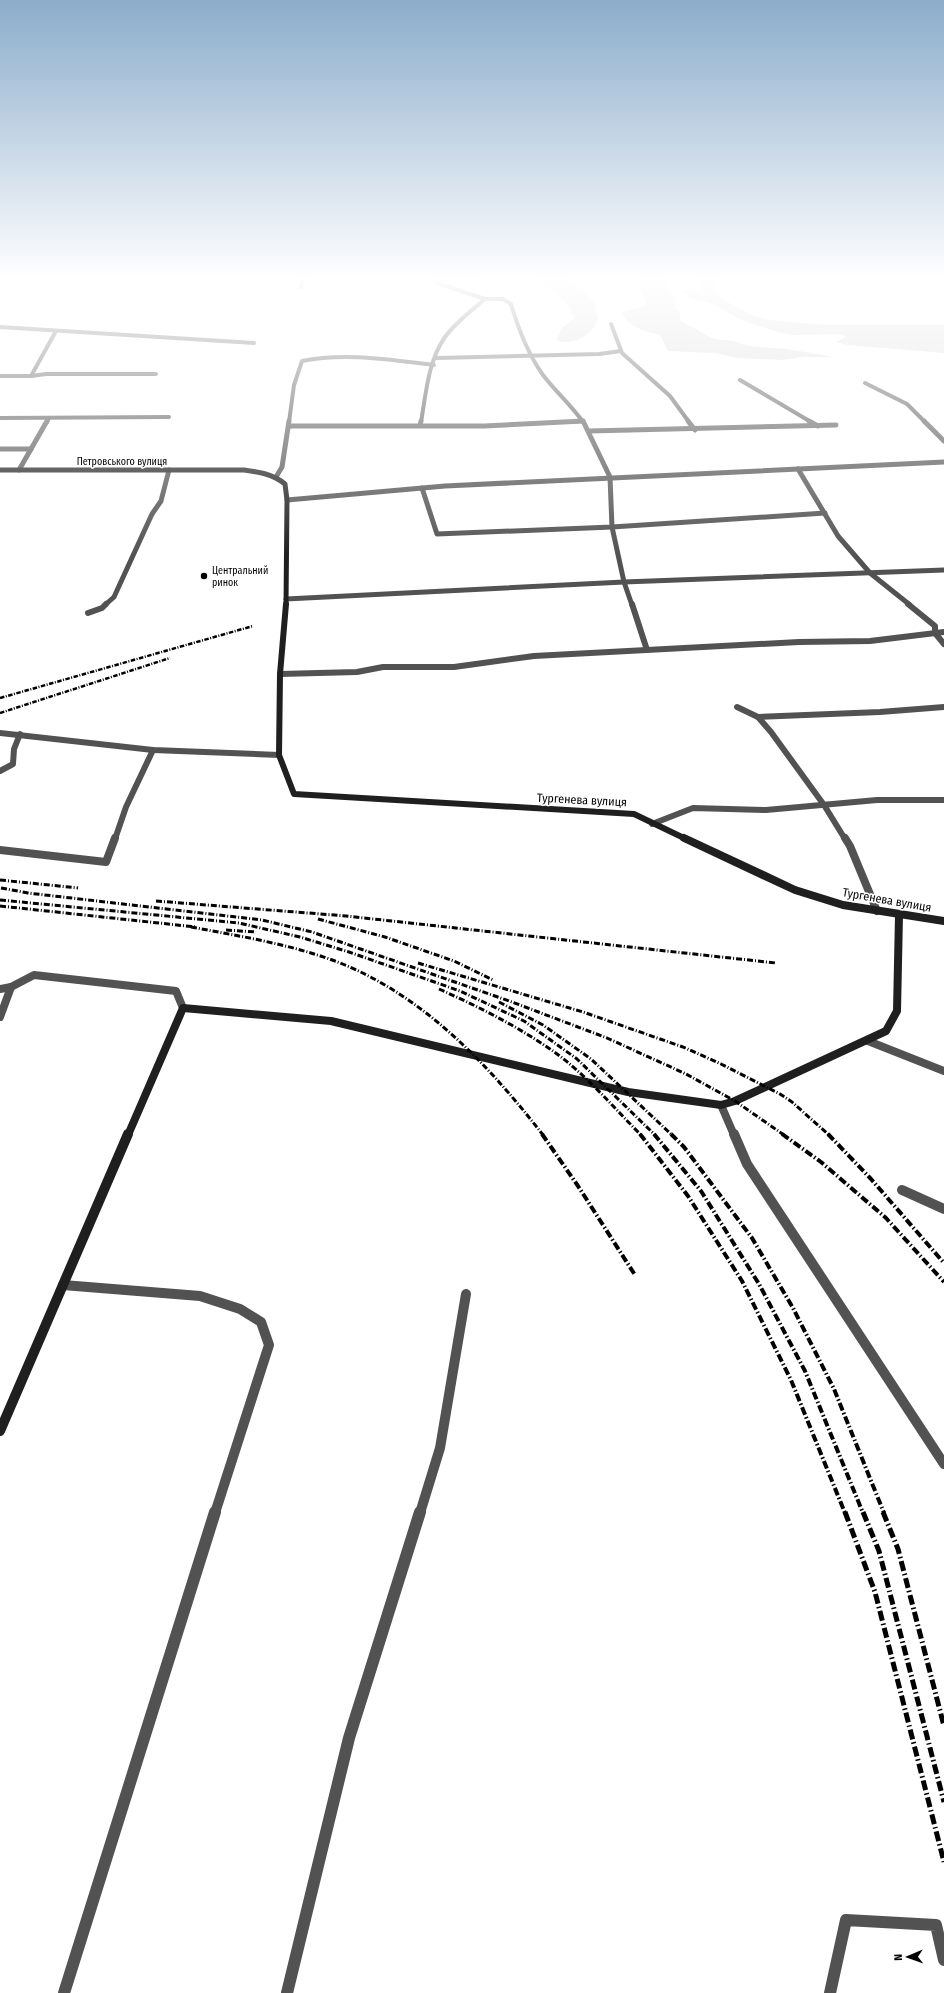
<svg xmlns="http://www.w3.org/2000/svg" width="944" height="1993" font-family="'Fira Sans Condensed',sans-serif">
<style>
.green{fill:#d9d9d9}
.lines{fill:none;stroke-linecap:round;stroke-linejoin:round}
.street-far5{stroke:#525252;stroke-width:4}
.street-far4{stroke:#525252;stroke-width:5}
.street-far3{stroke:#525252;stroke-width:6}
.street-far2{stroke:#525252;stroke-width:8}
.street-far1{stroke:#525252;stroke-width:10}
.street{stroke:#525252;stroke-width:12}
.secondary-far3{stroke:#1f1f1f;stroke-width:5}
.secondary-far2{stroke:#1f1f1f;stroke-width:6}
.secondary-far1{stroke:#1f1f1f;stroke-width:8}
.secondary{stroke:#1f1f1f;stroke-width:10}
.rail-far3{stroke:#000;stroke-width:2.5;stroke-dasharray:4.5 1.5 1 1.5;stroke-linecap:butt}
.rail-far2{stroke:#000;stroke-width:3;stroke-dasharray:6 2 1 2;stroke-linecap:butt}
.rail-far1{stroke:#000;stroke-width:4;stroke-dasharray:8 2.5 1.5 2.5;stroke-linecap:butt}
.rail{stroke:#000;stroke-width:5;stroke-dasharray:10 3 1.5 3;stroke-linecap:butt}
.poi-dot{fill:#000;stroke:#fff;stroke-width:1.5}
.labels{text-anchor:middle;stroke-width:3;stroke-linejoin:round;paint-order:stroke}
.far-street-label{font-size:10px;fill:#000;stroke:#fff}
.far-poi-label{font-size:10px;fill:#000;stroke:#fff;text-anchor:start}
.street-label{font-size:12px;fill:#000;stroke:#fff}
</style>
<rect width="100%" height="100%" fill="#fff"/>
<g class="green">
<path d="M532,277H561L569,280L584,291L595,304V310L598,317C595,335 572,347 556,340L562,328L575,318C571,314 571,309 567,304C557,293 545,285 532,277Z"/>
<path d="M642,277H661L676,299L675,308L679,311L681,321L712,338L721,340L733,341L749,346L786,349L835,357H801L782,360L737,358L716,353L668,351L660,335C645,331 628,328 622,312L645,306L646,302L638,285Z"/>
<path d="M699,277H715L718,282L712,288L713,291L721,298L751,315L769,320L826,325H944V353L847,345L836,342L846,337L838,334L794,335L781,333L741,320L716,305L690,298L684,292L686,289L703,293L701,288L703,285L697,282L701,279Z"/>
</g>
<g class="lines">
<g class="street-far5">
<path d="M475,277L438,280L437,283L485,299H503L511,304C518,328 528,354 543,375C555,391 571,405 583,422"/>
<path d="M301,287L304,277"/>
<path d="M611,324L622,353L670,396L689,422"/>
<path d="M0,327L254,343"/>
<path d="M436,358L599,354L621,351"/>
<path d="M0,376H31L56,331"/>
<path d="M31,376L46,374H156"/>
<path d="M740,380L811,422"/>
<path d="M865,383L907,404L925,422"/>
<path d="M0,418L169,417"/>
<path d="M47,422L49,418"/>
<path d="M289,422L294,385L302,361C345,352 391,360 434,365"/>
<path d="M421,422C426,394 428,361 445,337C456,322 471,311 485,299"/>
<path d="M568,422L583,421"/>
</g>
<g class="street-far4">
<path d="M583,421L610,477L612,527L624,582L632,605"/>
<path d="M688,421L695,430"/>
<path d="M809,421L818,426"/>
<path d="M924,421L944,441"/>
<path d="M420,425L421,421"/>
<path d="M289,426H484L583,421"/>
<path d="M589,431L836,425"/>
<path d="M0,449H31"/>
<path d="M798,469L838,536L870,573L910,605"/>
<path d="M19,470L47,421"/>
<path d="M276,477L282,467L289,421"/>
<path d="M422,488L437,534L612,527L825,513"/>
<path d="M287,500L445,486L944,462"/>
<path d="M286,599L624,582L944,570"/>
<path d="M105,605L114,597L152,514L161,501L169,470"/>
</g>
<g class="street-far3">
<path d="M632,604L647,650"/>
<path d="M908,604L935,626V633L944,644"/>
<path d="M88,613L102,608L106,604"/>
<path d="M280,674L357,672L383,667H454L534,656L799,642L870,641L944,632"/>
<path d="M737,707L758,717L771,732L824,805L845,839"/>
<path d="M758,717L880,712L944,707"/>
<path d="M0,733L153,750L279,755"/>
<path d="M0,771L13,764L14,749L20,734"/>
<path d="M652,824L693,808L766,810L877,800H944"/>
<path d="M115,839L126,807L153,750"/>
</g>
<g class="street-far2">
<path d="M845,838L850,846L877,911"/>
<path d="M0,850L106,862L115,838"/>
<path d="M0,989L11,987L34,975L176,991L183,1008"/>
<path d="M0,1017L11,987"/>
<path d="M868,1041L944,1071"/>
<path d="M721,1105L734,1135"/>
</g>
<g class="street-far1">
<path d="M734,1134L747,1164L944,1464"/>
<path d="M902,1190L944,1209"/>
<path d="M63,1285L200,1296L240,1309L261,1322L269,1345L215,1513"/>
<path d="M420,1513L440,1448L466,1294"/>
</g>
<g class="street">
<path d="M64,1993L215,1512"/>
<path d="M287,1993L349,1738L420,1512"/>
<path d="M830,1993L846,1920L936,1925L944,1960"/>
</g>
<path class="secondary-far3" d="M0,470H244C259,472 273,474 285,484L287,500L286,605"/>
<path class="secondary-far2" d="M286,604L280,674L279,755L294,794L634,814L686,839"/>
<g class="secondary-far1">
<path d="M684,838L795,890L843,905L944,921"/>
<path d="M128,1135L183,1008L331,1021L628,1092L721,1105L735,1101L886,1031L897,1011L899,915"/>
</g>
<path class="secondary" d="M0,1431L128,1134"/>
<g class="rail-far3">
<path d="M0,698L253,626"/>
<path d="M0,713L170,658"/>
</g>
<g class="rail-far2">
<path d="M0,880L78,888"/>
<path d="M1,888L28,893L262,920L312,932L512,1002L607,1038L686,1074L735,1101L784,1135"/>
<path d="M0,900L239,923L300,937L349,952L460,991L524,1021L577,1059L655,1135"/>
<path d="M156,901L346,916L776,963"/>
<path d="M0,906L196,927"/>
<path d="M318,919L385,937L454,961L493,980"/>
<path d="M191,927C239,936 289,944 335,961C422,994 487,1063 543,1135"/>
<path d="M226,930L256,932"/>
<path d="M418,963L583,1012L683,1047L721,1064L780,1094L792,1102L829,1135"/>
<path d="M439,989C477,1006 515,1025 550,1049C584,1072 612,1106 641,1135"/>
<path d="M499,1002L543,1025L591,1059L672,1135"/>
</g>
<g class="rail-far1">
<path d="M542,1134L578,1186L635,1275"/>
<path d="M640,1134L688,1196L742,1281L791,1380L845,1513"/>
<path d="M654,1134L701,1191L759,1284L805,1371L863,1513"/>
<path d="M671,1134L684,1147L752,1238L793,1308L834,1389L884,1513"/>
<path d="M782,1134L821,1162L886,1218L944,1282"/>
<path d="M828,1134L871,1179L944,1263"/>
</g>
<g class="rail">
<path d="M845,1512L875,1592L944,1862"/>
<path d="M863,1512L879,1551L944,1802"/>
<path d="M883,1512L898,1549L944,1726"/>
</g>
</g>
<linearGradient id="sky" x2="0" y2="1"><stop stop-color="#8baccb"/><stop offset="0.5" stop-color="#fff"/><stop offset="1" stop-color="#fff" stop-opacity="0"/></linearGradient>
<rect width="944" height="556" fill="url(#sky)"/>
<circle class="poi-dot" cx="204" cy="576" r="4"/>
<g class="labels">
<g class="far-street-label">
<text x="122" y="465">Петровського вулиця</text>
</g>
<g class="far-poi-label">
<text x="212" y="574">Центральний<tspan x="212" dy="12">ринок</tspan></text>
</g>
<g class="street-label">
<text transform="translate(582 800) rotate(3)" y="4">Тургенева вулиця</text>
<text transform="translate(887 900) rotate(10)" y="4">Тургенева вулиця</text>
</g>
</g>
<g transform="translate(908 1957) rotate(268)" stroke="#ffffff" stroke-width="3" paint-order="stroke">
<path d="M0-3L7 15L0 10L-7 15Z" fill="#000000"/>
<text y="-6" font-size="11" font-weight="bold" text-anchor="middle" fill="#000000">N</text>
</g>
</svg>
